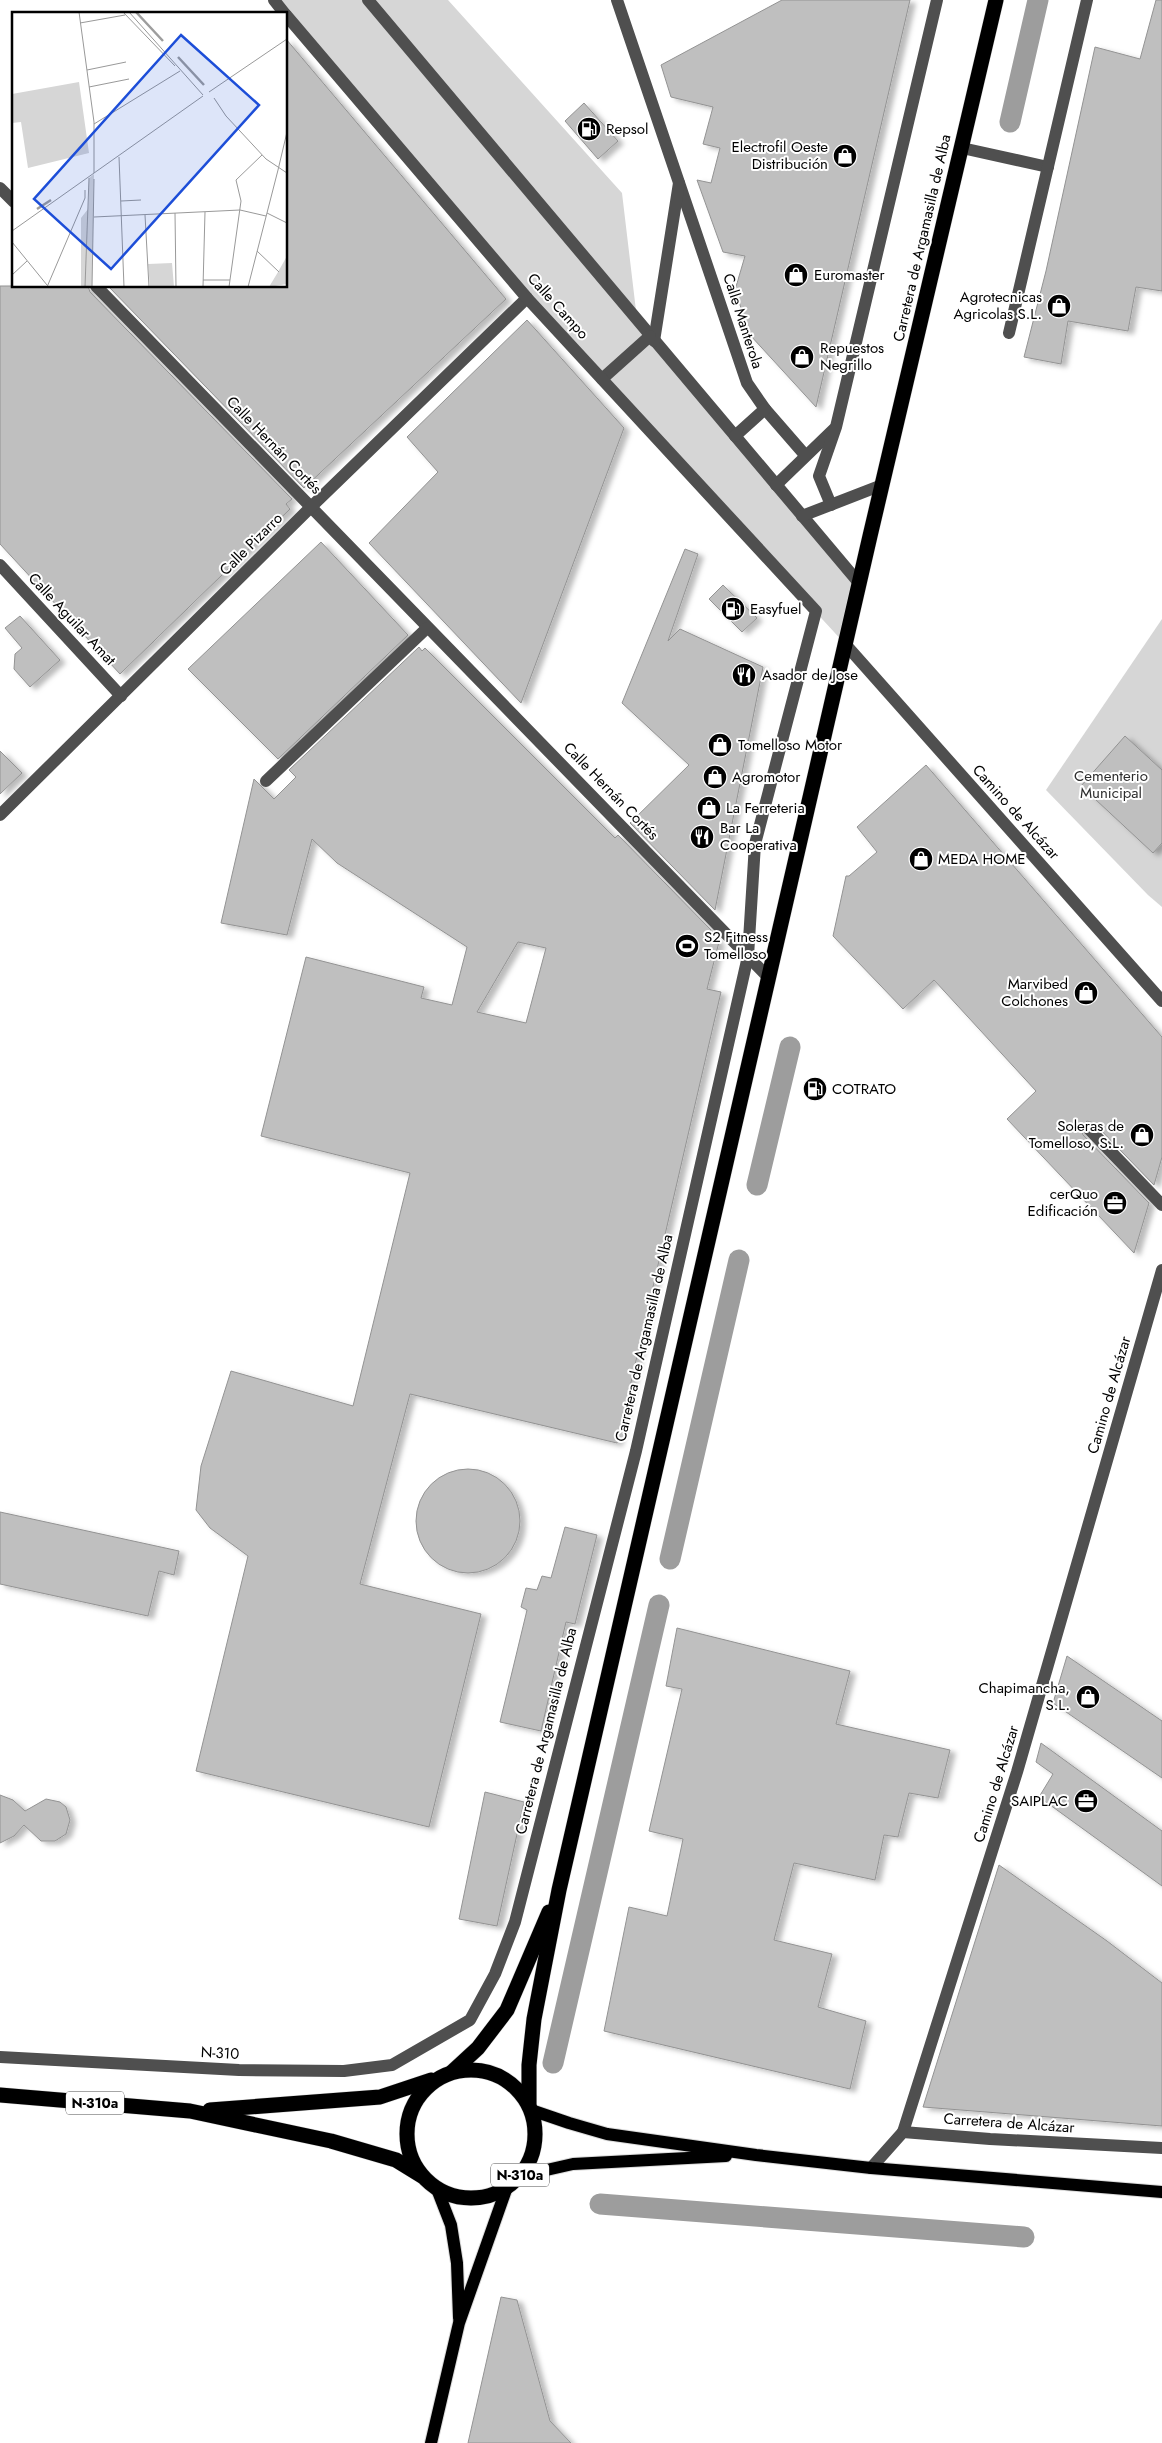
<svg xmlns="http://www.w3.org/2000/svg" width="1162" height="2443" font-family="Jost,sans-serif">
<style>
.green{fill:#d6d6d6}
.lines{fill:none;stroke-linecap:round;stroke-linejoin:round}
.canal{stroke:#9d9d9d;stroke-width:21}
.building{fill:#bfbfbf;stroke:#939393;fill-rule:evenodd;filter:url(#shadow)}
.major-casing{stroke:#dbdbdb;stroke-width:14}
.highway-casing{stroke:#dbdbdb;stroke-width:16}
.minor{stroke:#4f4f4f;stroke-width:12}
.major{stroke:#000;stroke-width:12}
.highway{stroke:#000;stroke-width:15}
.labels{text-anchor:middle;stroke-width:4;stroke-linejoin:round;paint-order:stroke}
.shield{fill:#fff;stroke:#4c4c4c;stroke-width:1}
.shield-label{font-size:14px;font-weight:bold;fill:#000}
.poi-label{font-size:15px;fill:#000;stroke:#fff;text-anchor:start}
.street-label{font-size:15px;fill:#000;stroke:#fff}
.park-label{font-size:15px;fill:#2d2d2d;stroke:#fff}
.inset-river{fill:none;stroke:#9d9d9d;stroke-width:2.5}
.inset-road{fill:none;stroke:#999;stroke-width:1}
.view{fill:#1d4ed8;fill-opacity:0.15;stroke:#1d4ed8;stroke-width:2.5}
.inset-edge{fill:none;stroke:#000;stroke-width:2.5}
</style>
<defs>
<filter id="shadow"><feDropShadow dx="5.5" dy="3" stdDeviation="2.5" flood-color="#0004"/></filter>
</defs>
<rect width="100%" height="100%" fill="#fff"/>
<g class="green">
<path d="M274,0H448L622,193L637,319L859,583L846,645L527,298Z"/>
<path d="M1162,619V907L1148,895L1046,790Z"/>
</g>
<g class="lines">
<g class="canal">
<path d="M1010,122L1038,0"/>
<path d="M757,1185L790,1047"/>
<path d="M670,1559L739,1260"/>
<path d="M553,2063L659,1605"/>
<path d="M600,2204L1024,2237"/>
</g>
</g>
<g class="building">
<path d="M782,0H910L816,407L750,335L735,290L745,256L723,252L697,180L711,183L720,148L703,144L713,107L671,97L661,65Z"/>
<path d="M1156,0H1162V291L1136,287L1128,331L1068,321L1061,364L1024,357L1046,271L1095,47L1140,59Z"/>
<path d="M286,39L506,299L304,488L108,286H286Z"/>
<path d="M584,103L618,141L598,159L565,121Z"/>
<path d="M0,286H88L90,292L292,499L286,504L290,509L120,674L0,544Z"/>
<path d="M527,320L624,428L521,703L369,543L438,472L407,437Z"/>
<path d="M321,542L408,635L278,759L188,669Z"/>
<path d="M685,549L698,554L668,641L680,629L763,667L715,910L630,823L689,765L622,703Z"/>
<path d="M723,585L757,618L742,632L709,599Z"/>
<path d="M20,616L60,660L30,687L14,669L15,654L22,648L5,628Z"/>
<path d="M419,647L422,651L425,648L615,838L618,835L711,930L710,933L719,942L707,989L721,992L617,1443L410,1394L360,1584L481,1614L429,1827L196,1771L248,1556L210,1528L196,1510L201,1466L231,1371L353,1406L410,1173L261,1136L306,957L424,987L421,998L452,1005L467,947L337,863L312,839L287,935L221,923L254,779L274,799L296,777L289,770ZM518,942L546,948L526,1023L477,1012Z"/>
<path d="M1125,736L1162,770V843L1153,853L1081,786Z"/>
<path d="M0,751L22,773L0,794Z"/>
<path d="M926,765L1162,1037V1157L1154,1185L1094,1123L1087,1121L1081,1127L1083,1135L1149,1203L1134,1253L1007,1119L1036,1091L934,980L903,1009L833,936L846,876H849L877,852L857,827Z"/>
<circle cx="468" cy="1521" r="52"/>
<path d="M0,1512L179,1551L174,1575L159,1571L148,1616L0,1584Z"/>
<path d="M565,1527L597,1535L575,1624L566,1622L541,1731L500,1722L527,1610L521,1607L526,1588L537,1590L542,1576L551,1578Z"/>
<path d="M677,1628L850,1671L836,1724L950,1750L938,1798L909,1793L898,1837L884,1835L875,1880L794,1863L774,1940L832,1954L818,2007L866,2021L850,2089L604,2031L629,1907L667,1916L683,1839L649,1831L682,1689L666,1686Z"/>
<path d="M1067,1656L1162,1721V1778L1053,1703Z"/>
<path d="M1041,1743L1162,1831V1886L1039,1797L1053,1774L1036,1762Z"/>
<path d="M485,1792L524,1802L497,1926L459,1919Z"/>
<path d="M0,1795L13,1800L25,1811L46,1799L60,1802L66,1807L70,1820L66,1834L55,1841H41L24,1825L14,1836L0,1843Z"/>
<path d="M999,1865L1107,1941L1162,1983V2126L923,2107Z"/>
<path d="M501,2297L517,2300L550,2421L571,2443H468Z"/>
</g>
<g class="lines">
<g class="major-casing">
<g id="major">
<path d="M531,2110L569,2123L607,2134L756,2155L871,2168L1162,2192"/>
<path d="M520,2176L573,2164L726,2156"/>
<path d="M437,2189L451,2225L457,2263L459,2318"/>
<path d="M431,2443L459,2323L507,2187"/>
</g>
</g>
<g class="highway-casing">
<g id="highway">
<circle cx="471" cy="2134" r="64"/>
<path d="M452,2072L478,2048L507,2010L549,1912"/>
<path d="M0,2095L190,2111L331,2141L396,2160L422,2176"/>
<path d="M529,2105V2065L534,2019L559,1890L870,536L996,0"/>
<path d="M210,2110L380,2097L431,2080"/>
</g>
</g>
<g class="minor">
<path d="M274,0L285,14"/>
<path d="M368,0L859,583"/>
<path d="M617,0L747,383L765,409L805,455"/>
<path d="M962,148L1048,167"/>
<path d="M0,188L14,202"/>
<path d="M96,286L769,978"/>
<path d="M1009,333L1087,0"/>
<path d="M654,341L679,183"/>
<path d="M602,379L650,336"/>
<path d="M735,436L765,409"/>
<path d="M776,485L834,429"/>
<path d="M831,505L819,476L836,427L937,0"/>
<path d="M802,516L882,485"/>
<path d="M0,565L121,696"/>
<path d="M846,645L1162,1001"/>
<path d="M266,781L427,628"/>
<path d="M0,815L311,507L527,298"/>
<path d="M1089,1129L1162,1205"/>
<path d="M0,2057L239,2070L344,2071L392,2065L470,2020L495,1974L515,1922L636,1451L748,956L755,844L816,611L527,298L286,15"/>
<path d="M903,2132L1017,1772L1162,1270"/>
<path d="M871,2168L903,2132L990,2139L1162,2148"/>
</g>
<use href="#major" class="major"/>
<use href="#highway" class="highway"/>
</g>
<defs>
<g id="fuel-disc" transform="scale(1.25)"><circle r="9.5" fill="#000" stroke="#fff"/><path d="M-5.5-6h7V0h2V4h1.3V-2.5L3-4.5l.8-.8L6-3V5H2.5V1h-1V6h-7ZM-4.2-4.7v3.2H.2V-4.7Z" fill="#fff"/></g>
<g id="shop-disc" transform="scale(1.25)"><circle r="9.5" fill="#000" stroke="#fff"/><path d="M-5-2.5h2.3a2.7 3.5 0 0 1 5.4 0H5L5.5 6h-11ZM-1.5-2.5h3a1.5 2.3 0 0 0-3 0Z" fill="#fff"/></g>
<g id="restaurant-disc" transform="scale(1.25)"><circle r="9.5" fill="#000" stroke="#fff"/><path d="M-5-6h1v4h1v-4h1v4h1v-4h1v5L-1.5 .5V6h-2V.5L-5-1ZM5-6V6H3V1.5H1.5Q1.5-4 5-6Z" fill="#fff"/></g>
<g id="stadium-disc" transform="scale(1.25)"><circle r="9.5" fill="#000" stroke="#fff"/><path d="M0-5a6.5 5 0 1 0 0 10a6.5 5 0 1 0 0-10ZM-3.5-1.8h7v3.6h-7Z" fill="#fff"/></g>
<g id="office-disc" transform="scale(1.25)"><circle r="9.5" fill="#000" stroke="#fff"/><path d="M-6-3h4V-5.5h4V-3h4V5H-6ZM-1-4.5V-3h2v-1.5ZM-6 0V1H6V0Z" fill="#fff"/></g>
</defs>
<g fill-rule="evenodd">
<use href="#fuel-disc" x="589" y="129"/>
<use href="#shop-disc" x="845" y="156"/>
<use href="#shop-disc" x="796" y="275"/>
<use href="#shop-disc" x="1059" y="306"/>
<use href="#shop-disc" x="802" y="357"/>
<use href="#fuel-disc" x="733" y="609"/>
<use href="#restaurant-disc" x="744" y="675"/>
<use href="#shop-disc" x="720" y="745"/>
<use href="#shop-disc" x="715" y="777"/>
<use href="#shop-disc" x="709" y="808"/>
<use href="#restaurant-disc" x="702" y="837"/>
<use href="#shop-disc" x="921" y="859"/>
<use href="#stadium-disc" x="687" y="946"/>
<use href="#shop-disc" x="1086" y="993"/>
<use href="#fuel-disc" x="815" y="1089"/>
<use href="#shop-disc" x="1142" y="1135"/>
<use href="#office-disc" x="1115" y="1203"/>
<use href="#shop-disc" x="1088" y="1697"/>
<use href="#office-disc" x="1086" y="1801"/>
</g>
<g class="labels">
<g class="shield">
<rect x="66" y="2091.5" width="58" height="23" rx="4"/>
<rect x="491" y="2163.5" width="58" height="23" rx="4"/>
</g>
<g class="shield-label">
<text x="95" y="2108">N-310a</text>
<text x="520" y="2180">N-310a</text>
</g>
<g class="poi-label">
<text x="606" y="134">Repsol</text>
<text x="828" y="152" text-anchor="end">Electrofil Oeste<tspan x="828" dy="17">Distribución</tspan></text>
<text x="814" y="280">Euromaster</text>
<text x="1042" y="302" text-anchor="end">Agrotecnicas<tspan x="1042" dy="17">Agricolas S.L.</tspan></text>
<text x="820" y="353">Repuestos<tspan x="820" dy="17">Negrillo</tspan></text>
<text x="750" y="614">Easyfuel</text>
<text x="762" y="680">Asador de Jose</text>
<text x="738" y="750">Tomelloso Motor</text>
<text x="732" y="782">Agromotor</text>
<text x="726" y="813">La Ferreteria</text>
<text x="720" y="833">Bar La<tspan x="720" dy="17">Cooperativa</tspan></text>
<text x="938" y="864">MEDA HOME</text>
<text x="704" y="942">S2 Fitness<tspan x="704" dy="17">Tomelloso</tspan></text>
<text x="1068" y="989" text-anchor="end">Marvibed<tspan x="1068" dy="17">Colchones</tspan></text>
<text x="832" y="1094">COTRATO</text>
<text x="1124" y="1131" text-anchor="end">Soleras de<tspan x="1124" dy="17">Tomelloso, S.L.</tspan></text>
<text x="1098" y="1199" text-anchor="end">cerQuo<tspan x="1098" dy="17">Edificación</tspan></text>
<text x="1070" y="1693" text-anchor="end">Chapimancha,<tspan x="1070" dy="17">S.L.</tspan></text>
<text x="1068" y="1806" text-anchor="end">SAIPLAC</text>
</g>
<g class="street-label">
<text transform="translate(922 238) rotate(-77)" y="5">Carretera de Argamasilla de Alba</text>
<text transform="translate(558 306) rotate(48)" y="5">Calle Campo</text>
<text transform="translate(743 321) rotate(72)" y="5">Calle Manterola</text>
<text transform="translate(274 445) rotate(46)" y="5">Calle Hernán Cortés</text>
<text transform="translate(251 544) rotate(-45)" y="5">Calle Pizarro</text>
<text transform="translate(72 619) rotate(47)" y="5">Calle Aguilar Amat</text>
<text transform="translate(611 791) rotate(46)" y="5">Calle Hernán Cortés</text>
<text transform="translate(1016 812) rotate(48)" y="5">Camino de Alcázar</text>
<text transform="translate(644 1338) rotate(-77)" y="5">Carretera de Argamasilla de Alba</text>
<text transform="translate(1109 1395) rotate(-74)" y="5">Camino de Alcázar</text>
<text transform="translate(546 1731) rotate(-76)" y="5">Carretera de Argamasilla de Alba</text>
<text transform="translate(996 1784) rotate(-73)" y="5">Camino de Alcázar</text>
<text transform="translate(220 2053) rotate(3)" y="5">N-310</text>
<text transform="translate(1009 2123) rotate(4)" y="5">Carretera de Alcázar</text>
</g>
<g class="park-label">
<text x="1111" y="781">Cementerio<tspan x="1111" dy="17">Municipal</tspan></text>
</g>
</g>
<g transform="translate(12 12)">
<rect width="275" height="275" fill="#fff"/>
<path d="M67,70L77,141L16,156L9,110L0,111V82ZM82,162L80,275H69V206L76,197L77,166ZM275,244V272L257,275L266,260ZM160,251L162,275H138L136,252Z" fill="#d6d6d6"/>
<path class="inset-river" d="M124,0L151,29M166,45L192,73M25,197L39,188"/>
<path class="inset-road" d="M67,0L82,110V161M111,0L163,54M117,0L191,83M68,11L113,3M75,58L114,50M77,75L117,67M197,80L275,27M202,86L214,104L254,147L275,161M82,112L168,59M107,145L112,275M266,158L275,120M109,189L129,188M163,201L164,275M255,201L275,211M133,203L137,275M82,205L228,198L254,204M0,219L191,84M0,230L35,273M245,239L267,260M0,263L15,249M191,268H218M35,275L73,186V178M73,275L77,166M80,275L82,167M191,275L193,200M217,275L229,189L224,168L250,143M236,275L266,158"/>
<path class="view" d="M169,23L247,93L99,257L22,187Z"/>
<rect width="275" height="275" class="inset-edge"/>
</g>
</svg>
